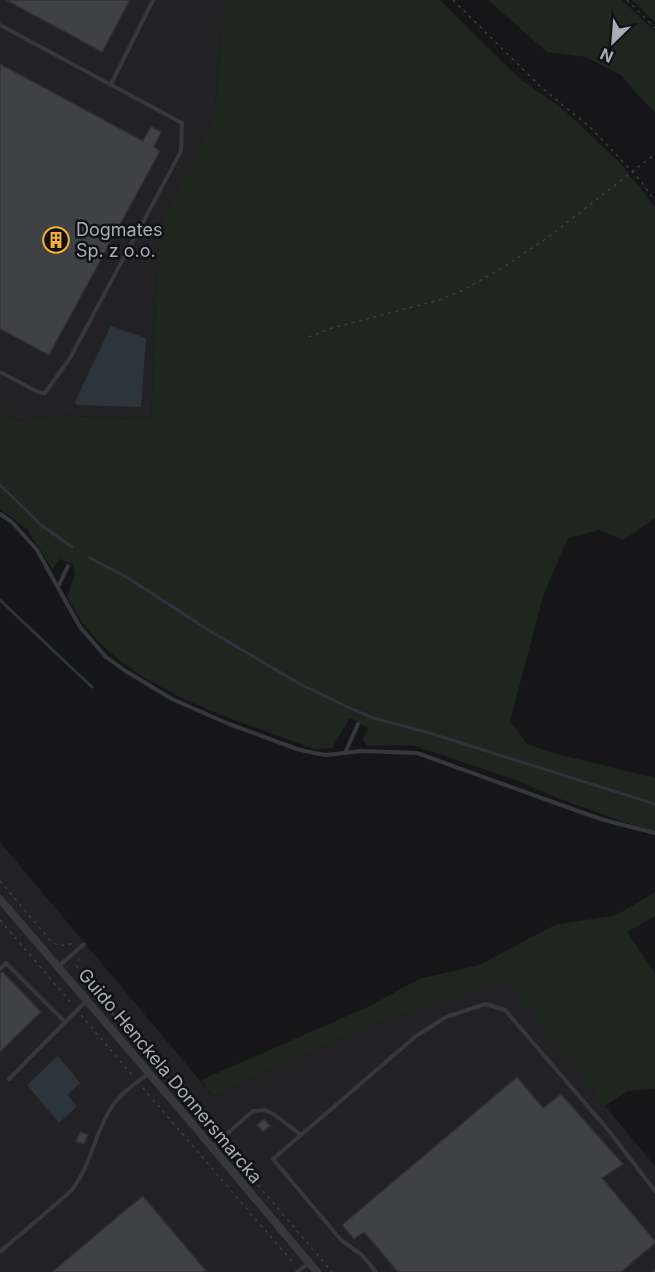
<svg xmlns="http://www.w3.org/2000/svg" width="655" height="1272" font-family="Inter,sans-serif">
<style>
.built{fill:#222225}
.green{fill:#1e261f}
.water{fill:#2c353c}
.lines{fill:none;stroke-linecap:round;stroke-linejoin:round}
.stream{stroke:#2c353c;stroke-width:3}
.building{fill:#404145;stroke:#303034;stroke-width:1.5}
.path{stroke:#3d3f44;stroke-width:1.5;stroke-dasharray:3 4.5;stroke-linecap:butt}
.lane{stroke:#37383d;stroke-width:4}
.street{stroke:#37383d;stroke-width:8}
.labels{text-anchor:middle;stroke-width:5;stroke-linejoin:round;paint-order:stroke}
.poi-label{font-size:18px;fill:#a8adb8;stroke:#111113;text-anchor:start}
.street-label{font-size:18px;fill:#a8adb8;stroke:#111113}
</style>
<rect width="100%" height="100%" fill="#161618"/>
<g class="built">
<path d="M0,0H223V22L214,117L190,168L159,226L151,420L54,415L20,421L0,412Z"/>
<path d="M0,842L213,1096L370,1025L507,979L605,1106L655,1166V1272H0Z"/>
</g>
<g class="green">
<path d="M223,0H440L520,79L564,110L620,163L655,207V518L624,540L599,530L568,538L543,596L510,721L527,744L553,753L655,778V833L560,799L513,779L412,745L367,746L363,739L368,728L350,718L332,748L314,749C239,720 143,695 89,631C80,621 74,608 67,596L75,575L73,564L60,559L52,569L27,529L0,509V412L20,421L54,415L151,420L159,226L190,168L214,117L223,22Z"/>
<path d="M488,0H622L655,32V112L636,93L621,75L586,57L547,52Z"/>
<path d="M632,0H655V22Z"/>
<path d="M655,892V916L627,932L655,973V1089L627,1091L605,1106L507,980L370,1025L213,1096L201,1080L370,1006L419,979L479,965L555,925L617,915Z"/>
</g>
<g class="water">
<path d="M111,326L146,338L141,407L77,405L75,402Z"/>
<path d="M58,1056L80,1083L67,1095L77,1106L59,1123L27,1085Z"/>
</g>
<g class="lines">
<g class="stream">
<path d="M0,485L41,525L72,547"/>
<path d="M90,558L128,578L210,631L300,684L339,703L373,718L426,732L655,804"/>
<path d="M0,600L92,687"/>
</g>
</g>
<g class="building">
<path d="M6,0H130L102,52Z"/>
<path d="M0,64L143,141L151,126L161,132L154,147L160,151L49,355L0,329Z"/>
<path d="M3,972L41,1012L0,1052V973Z"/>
<path d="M517,1077L543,1108L561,1094L623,1164L602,1178L655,1241V1243L621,1272H398L364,1232L354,1239L342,1225Z"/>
<path d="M264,1119L270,1126L263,1132L257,1125Z"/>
<path d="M80,1132L88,1135L84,1144L76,1141Z"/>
<path d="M143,1196L207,1272H52L128,1208Z"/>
</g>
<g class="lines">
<g class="path">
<path d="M453,0L542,88L591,128L640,180L655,201"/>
<path d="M627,0L655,28"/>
<path d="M309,337L332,328L439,300L461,291L499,270L547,238L655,154"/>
<path d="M0,881L50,940C58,947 63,946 73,943L74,945"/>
<path d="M0,920L72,1004"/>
<path d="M79,958L77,967L79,974L215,1134"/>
<path d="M81,1015L132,1075"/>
<path d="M143,1088L294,1264"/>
<path d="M224,1145L332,1272"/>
</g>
<g class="lane">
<path d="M0,25L182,123L181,151L172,168L70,358L45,393L38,392L0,372"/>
<path d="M111,84L153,0"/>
<path d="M0,514L12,522L37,550L80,627L106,657L124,670L172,699L229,724L297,749L314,753L326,755L361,751L417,753L575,810L604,820L655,833"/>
<path d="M58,587L68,566"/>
<path d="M345,753L358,724"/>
<path d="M58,967L84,944"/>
<path d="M0,969L6,963L65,1022"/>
<path d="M9,1079L86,1001"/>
<path d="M213,1146L253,1111L265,1110L275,1115L301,1135"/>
<path d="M0,1252L70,1192C91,1167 94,1134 111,1108C120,1094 136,1083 149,1073"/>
<path d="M297,1272L309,1263"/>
<path d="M376,1272L362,1255L341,1240L273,1159L416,1036L446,1017L486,1004L505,1010L609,1131L655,1191"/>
<path d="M654,1272L655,1271"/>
</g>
<path class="street" d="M0,899L184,1114L317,1272"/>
</g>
<defs>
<g id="building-ring" transform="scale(1.35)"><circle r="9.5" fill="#111113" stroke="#f2b134" stroke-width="1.5"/><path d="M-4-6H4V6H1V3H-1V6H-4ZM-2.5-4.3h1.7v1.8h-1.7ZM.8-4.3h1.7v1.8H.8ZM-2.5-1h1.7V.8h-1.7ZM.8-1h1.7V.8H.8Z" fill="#f2b134"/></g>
</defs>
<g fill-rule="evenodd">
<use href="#building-ring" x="56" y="240"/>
</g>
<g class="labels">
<g class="poi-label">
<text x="76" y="236">Dogmates<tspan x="76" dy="21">Sp. z o.o.</tspan></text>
</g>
<g class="street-label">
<text transform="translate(170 1076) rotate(50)" y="6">Guido Henckela Donnersmarcka</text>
</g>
</g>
<g transform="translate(613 42) rotate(205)" stroke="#111113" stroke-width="4.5" paint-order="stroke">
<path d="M0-4.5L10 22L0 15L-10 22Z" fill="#a8adb8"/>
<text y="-9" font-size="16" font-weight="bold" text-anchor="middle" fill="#a8adb8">N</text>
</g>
</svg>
